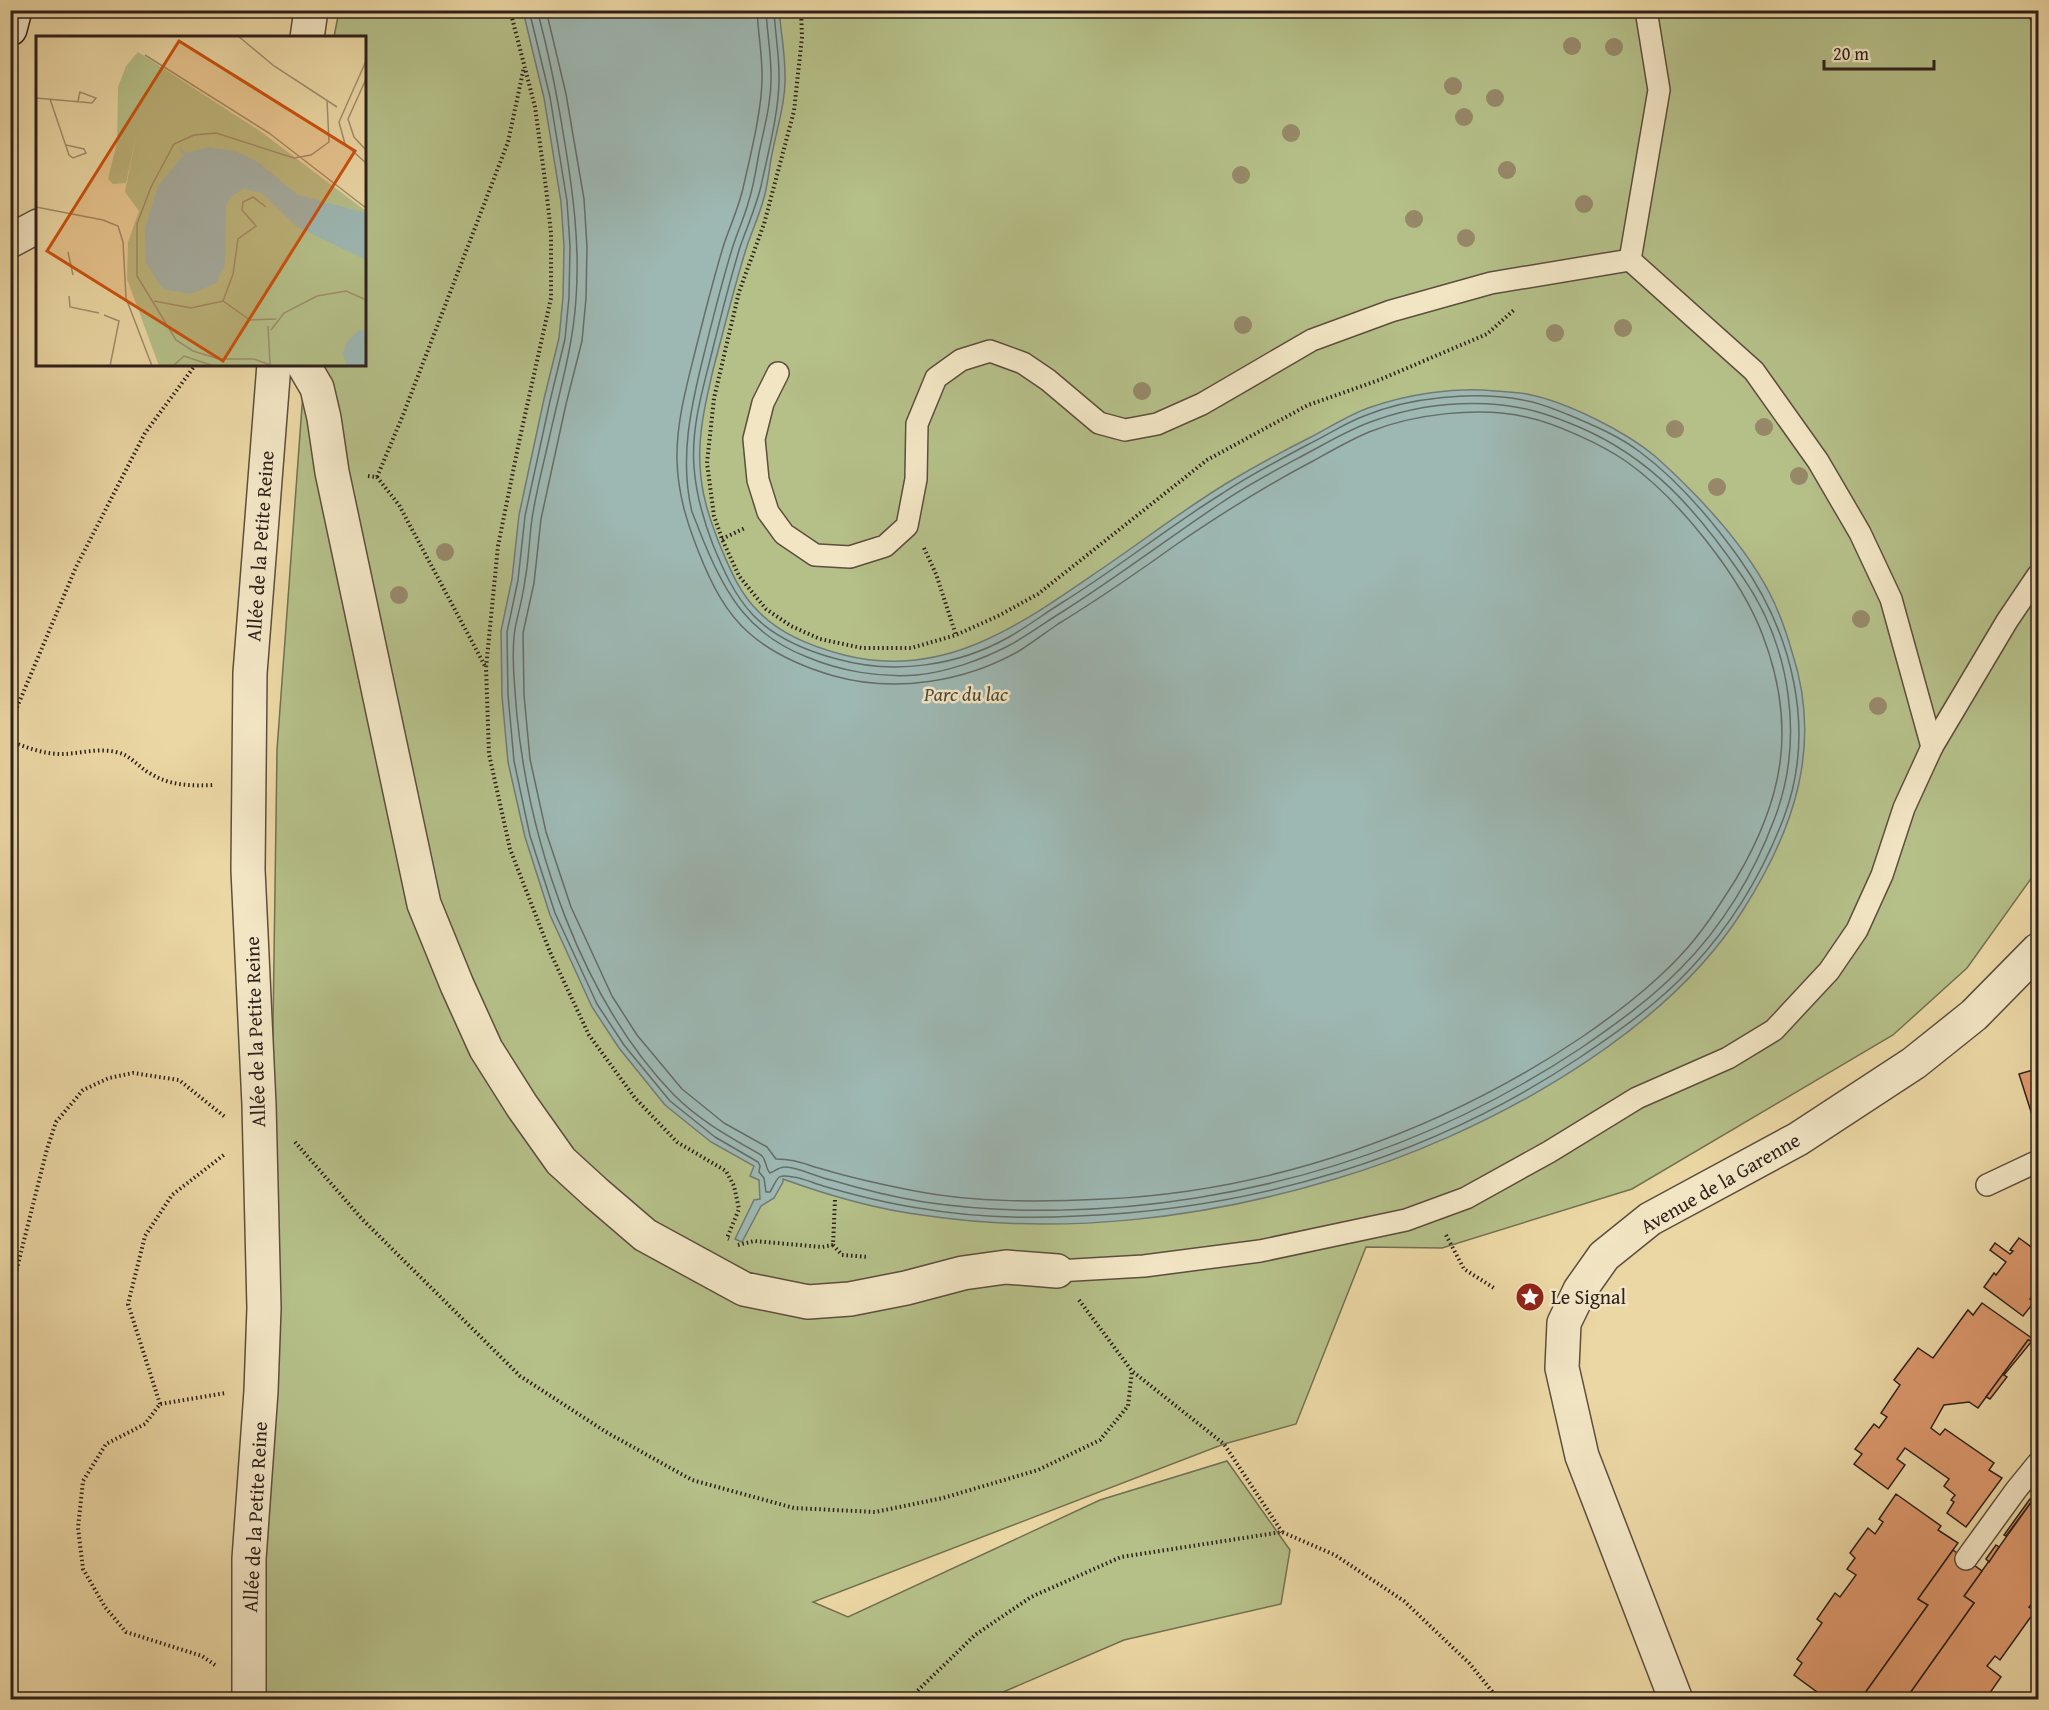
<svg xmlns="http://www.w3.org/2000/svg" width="2049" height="1710" font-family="'Gentium Book Plus',serif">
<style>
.green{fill:#b5bf88;stroke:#727052;stroke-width:1.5}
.water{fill:#9db7b2;stroke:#717b76;stroke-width:1.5}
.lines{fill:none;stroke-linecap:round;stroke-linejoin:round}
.shore{stroke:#666c67;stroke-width:1.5}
.building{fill:#dc986c;stroke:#2e211c;stroke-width:1.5}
.service-casing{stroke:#5d4e3e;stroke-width:24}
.minor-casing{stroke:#5d4e3e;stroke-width:36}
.tertiary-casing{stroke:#5d4e3e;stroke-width:36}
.secondary-casing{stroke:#2e211c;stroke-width:36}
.path{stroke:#2e211c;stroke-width:4;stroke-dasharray:1.5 3;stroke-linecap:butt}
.service{stroke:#f2e5c4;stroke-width:21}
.minor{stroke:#f2e5c4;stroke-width:33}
.tertiary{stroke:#f2e5c4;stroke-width:33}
.secondary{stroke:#f2e5c4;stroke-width:33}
.tree{fill:#968868}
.labels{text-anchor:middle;stroke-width:5;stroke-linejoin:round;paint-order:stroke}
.street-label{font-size:20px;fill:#2e211c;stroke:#f2e5c4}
.park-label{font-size:20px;font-style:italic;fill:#504837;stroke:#f2e5c4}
.poi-label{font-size:20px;fill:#2e211c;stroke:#f2e5c4;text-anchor:start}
.inset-road{fill:none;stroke:#9f8e6e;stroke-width:1.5}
.view{fill:#cc510e;fill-opacity:0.15;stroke:#cc510e;stroke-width:3}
.inset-edge{fill:none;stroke:#2e211c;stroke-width:3}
</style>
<rect width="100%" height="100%" fill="#ebd7a4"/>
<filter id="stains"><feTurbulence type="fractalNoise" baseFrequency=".00333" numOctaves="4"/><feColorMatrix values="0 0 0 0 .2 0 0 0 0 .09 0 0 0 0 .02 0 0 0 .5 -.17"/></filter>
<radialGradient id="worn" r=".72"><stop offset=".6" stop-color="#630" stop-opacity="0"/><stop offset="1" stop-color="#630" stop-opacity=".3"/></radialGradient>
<path class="green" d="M339,11H2038V869L1967,968L1893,1035L1632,1189L1442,1248L1366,1247L1296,1424L1224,1444L813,1602L848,1617L1100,1500L1227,1461L1290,1550L1281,1604L1124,1640L987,1699H257L271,1166L277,750L305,365L364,364V38L334,37Z"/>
<path class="water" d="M523,11H779C781,32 785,53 785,75C786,101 777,128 772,154C769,169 768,186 763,201C759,216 752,231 747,246C734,287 724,329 713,370C706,401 698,433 700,465C701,493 709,517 719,543C729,567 739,593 759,612C781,635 813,647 844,655C942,680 1017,627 1094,574C1139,544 1181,511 1227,483C1254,467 1283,451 1311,437C1330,427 1349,415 1368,408C1408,394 1454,387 1495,391C1506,392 1516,392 1527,394C1567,402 1625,431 1656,457C1697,494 1743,543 1769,592C1779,611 1786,631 1792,652C1823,746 1794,830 1743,910C1662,1039 1478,1137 1335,1179C1203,1219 1060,1236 922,1215C875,1209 827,1195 783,1179V1182L774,1198L761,1206L742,1242L735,1239L754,1200L760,1199L759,1180L750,1176L754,1166L711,1142L665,1105L619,1048L592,1007L550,915L525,837L508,762L502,696L501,631L512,579L519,515L544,399L559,338L563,297L564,246L561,202L544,98Z"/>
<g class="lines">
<g class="shore">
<path d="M529,10L550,97L567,201L570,246L569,297L565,339L550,401L525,516L518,580L507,632L508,695L514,761L530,836L555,913L597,1004L624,1045L670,1101L715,1137L758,1162L760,1166L759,1172L764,1178L766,1192H770C779,1177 776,1174 793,1177C803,1178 813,1183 823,1186C854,1195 886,1203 918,1208C970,1217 1026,1219 1078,1216C1256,1209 1431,1157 1579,1058C1619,1031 1659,1003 1692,967C1732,924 1763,872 1784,817C1817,729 1792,632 1739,558C1711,519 1679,481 1640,452C1619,436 1593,425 1569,415C1554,409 1539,402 1523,400C1474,391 1410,397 1364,416C1345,423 1326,436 1307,445C1279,460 1250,475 1223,493C1168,527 1118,568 1063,602C1045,613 1027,627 1009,637C958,666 894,675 837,659C807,651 775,638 753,615C734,595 723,569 713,545C703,519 696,495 694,467C691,429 702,392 711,356C720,320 729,283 740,247C747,227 756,207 761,186C768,153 780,108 779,75C779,53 775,32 774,10"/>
<path d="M537,10C549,53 557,95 564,138C573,192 580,244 576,299C573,347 559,393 549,439C543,466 536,492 532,519C529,539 529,560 525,580C523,597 518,613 515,629C511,654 515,691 517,716C530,846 582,1000 674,1095C700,1121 730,1137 761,1155C767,1160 765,1168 770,1173C775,1171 779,1167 785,1167C794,1166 820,1178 831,1180C861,1189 893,1197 924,1202C1012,1215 1109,1212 1196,1198C1334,1176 1465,1125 1581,1048C1616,1024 1651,999 1681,968C1722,927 1754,874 1774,820C1805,740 1791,646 1742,576C1698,512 1652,458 1579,427C1553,416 1530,408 1502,405C1460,401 1416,406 1376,420C1351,428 1327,443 1304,455C1276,470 1247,485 1221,503C1167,539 1116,578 1062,612C1044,623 1027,636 1008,646C981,660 947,672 917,675C880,678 840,671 807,657C750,635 726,596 704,542C703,540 693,514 692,512C679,459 691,406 704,354C713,318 722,281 733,246C738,230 745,216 749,200C754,185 756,169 759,153C764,128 772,101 771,74C771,53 767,32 766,10"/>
<path d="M546,10L566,94L584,199L587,247L586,298L582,341L566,404L541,519L534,583L523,633L524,695L530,759L546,832L571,907L612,996L637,1035L682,1089L724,1123L767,1147L776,1159C795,1159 804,1164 822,1169C852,1178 884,1185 915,1191C976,1203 1043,1202 1105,1199C1275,1191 1442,1131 1582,1037C1617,1013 1651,987 1680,956C1702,933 1719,906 1736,879C1784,798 1797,726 1763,636C1741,577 1679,499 1627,462C1603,445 1555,423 1526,417C1480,406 1413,414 1369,432C1350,440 1331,451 1313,461C1265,486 1221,514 1177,544C1138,572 1099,599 1058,624C1045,633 1032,643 1019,651C964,682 895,693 834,676C803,667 774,655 749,633C725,612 711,583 699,553C687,523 678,494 677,461C676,424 686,388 695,352C704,316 713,280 724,244C731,224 740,204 744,184C751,153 763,105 762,74C762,53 758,32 757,10"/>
</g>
</g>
<g class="building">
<path d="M2038,1061V1118L2037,1114L2032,1115L2019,1074L2033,1070L2032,1063Z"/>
<path d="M2019,1238L2038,1252V1289L2030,1299L2034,1302L2023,1316L1984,1287L1994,1273L1996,1275L2006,1262L1990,1250L1995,1243L2010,1254L2013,1251L2010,1250Z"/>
<path d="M1982,1303L2033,1339L2032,1341L2028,1340L1978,1408L1969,1402L1944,1405L1931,1428L1940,1435L1945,1429L1994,1463L1989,1470L2002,1478L1966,1527L1947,1513L1954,1502L1951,1500L1955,1495L1944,1486L1949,1479L1905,1448L1897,1459L1905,1465L1888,1489L1854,1464L1862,1454L1855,1449L1874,1424L1879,1428L1887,1417L1881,1413L1900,1385L1894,1380L1918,1348L1933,1358L1968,1310L1973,1315Z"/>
<path d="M2028,1340L2032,1341L2004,1375L2007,1377L1990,1399L1986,1397Z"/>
<path d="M1896,1494L1941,1526L1938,1530L1958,1543L1918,1599L1928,1605L1860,1700H1828L1794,1675L1802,1663L1797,1659L1822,1623L1817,1619L1835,1593L1840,1597L1856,1575L1847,1569L1855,1558L1850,1553L1868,1528L1875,1534L1883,1522L1879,1519Z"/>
<path d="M2030,1499L2032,1501L2006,1536L2004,1535Z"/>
<path d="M2032,1501L2038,1505V1597L2029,1607L2035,1611L2000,1660L1995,1656L1987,1666L2001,1677L1985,1700H1905L1974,1603L1964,1596Z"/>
<path d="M1996,1545L1999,1547L1989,1562L1986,1559Z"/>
<path d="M1953,1550L1982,1571L1964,1596L1974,1603L1905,1700H1860L1928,1605L1918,1599Z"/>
</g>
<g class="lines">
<g class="service-casing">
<g id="service">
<path d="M1646,10L1659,90L1630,260L1754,371L1818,461L1860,533L1891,599L1932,747"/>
<path d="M2038,10V11"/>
<path d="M778,373L763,403L754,439L758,480L768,512L784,534L815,555L850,557L885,546L907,526L916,479L917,424L936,378L961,360L990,351L1023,363L1048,380L1099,423L1125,430L1157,424L1202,404L1312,340L1391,311L1491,283L1630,260"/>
<path d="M1987,1185L2038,1161"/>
<path d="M1057,1271L1144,1266L1260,1251L1406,1220L1466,1198L1549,1152L1637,1098L1728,1058L1774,1030L1829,971L1857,930L1882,875L1904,808L1932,747L2007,621L2038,575"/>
<path d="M1966,1559L2016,1490L2038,1463"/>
</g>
</g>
<g class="minor-casing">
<g id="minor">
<path d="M307,38L311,10"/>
<path d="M10,241L38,226"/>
<path d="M303,364L317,388L324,418L332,472L424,904L457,985L486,1049L522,1106L561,1161L596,1193L645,1235L744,1289L808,1302L850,1299L906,1288L963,1273L1006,1267L1057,1271"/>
<path d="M249,1700V1559L261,1391L264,1308L259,1105L248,870L250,673L274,364"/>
</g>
</g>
<g class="tertiary-casing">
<path id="tertiary" d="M1676,1700L1582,1456L1562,1368L1564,1323L1580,1290L1604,1256L1650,1219L1798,1139L1914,1063L1974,1015L2038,950"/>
</g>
<g class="secondary-casing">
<path id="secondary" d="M10,29L15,10"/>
</g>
<g class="path">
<path d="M510,10L535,107L546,188L551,233V298L519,442L498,546L486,668L489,754L510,849L550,952L589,1035L635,1098L677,1142L726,1171L734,1186L739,1209L727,1238L729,1239"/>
<path d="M801,10L802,37L794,111L764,224L739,292L714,398L707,463L714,516L722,539L739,576L766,609L791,626L820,639L862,648H911L956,635L998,616L1038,594L1207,460L1308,405L1379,380L1487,334L1514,310"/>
<path d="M368,476L377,477L399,505L485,666"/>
<path d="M377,477L403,415L508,142L524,67"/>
<path d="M722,539L745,528"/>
<path d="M924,548L936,574L956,635"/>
<path d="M10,724L76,567L145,433L196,364"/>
<path d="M10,741C27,748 47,755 65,754C82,753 99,748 116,752C131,755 138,767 151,774C171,786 192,786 214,785"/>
<path d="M295,1142L362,1219L520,1376L606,1432L692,1480L794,1508L875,1512L943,1498L1038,1470L1100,1440L1128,1406L1132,1371"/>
<path d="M835,1200L833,1245L842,1255L869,1257"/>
<path d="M1446,1235L1464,1269L1494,1288"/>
<path d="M738,1245L754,1241L822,1247L833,1245"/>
<path d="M10,1296L47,1149L56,1122L83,1090L109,1078L133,1073L179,1080L225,1117"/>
<path d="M1079,1300L1132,1371L1224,1444L1282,1532"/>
<path d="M160,1404L128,1304L145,1236L172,1195L225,1154"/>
<path d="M215,1665L202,1656L126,1632L105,1607L83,1569L78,1528L83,1481L106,1444L145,1424L160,1404L226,1393"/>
<path d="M908,1700L975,1635L1031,1597L1121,1557L1282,1532L1335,1555L1404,1601L1469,1663L1499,1700"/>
</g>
<use href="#service" class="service"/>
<use href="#minor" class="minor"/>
<use href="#tertiary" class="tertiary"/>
<use href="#secondary" class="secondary"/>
</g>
<g class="tree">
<circle cx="1572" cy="46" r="9"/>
<circle cx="1614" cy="47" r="9"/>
<circle cx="1453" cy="86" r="9"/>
<circle cx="1495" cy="98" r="9"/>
<circle cx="1464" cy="117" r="9"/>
<circle cx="1291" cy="133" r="9"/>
<circle cx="1507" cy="170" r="9"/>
<circle cx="1241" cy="175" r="9"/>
<circle cx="1584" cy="204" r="9"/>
<circle cx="1414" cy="219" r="9"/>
<circle cx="1466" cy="238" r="9"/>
<circle cx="1243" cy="325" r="9"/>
<circle cx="1623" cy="328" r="9"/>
<circle cx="1555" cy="333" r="9"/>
<circle cx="1142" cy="391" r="9"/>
<circle cx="1764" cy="427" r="9"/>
<circle cx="1675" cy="429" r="9"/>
<circle cx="1799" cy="476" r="9"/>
<circle cx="1717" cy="487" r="9"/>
<circle cx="445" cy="552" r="9"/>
<circle cx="399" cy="595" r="9"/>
<circle cx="1861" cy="619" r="9"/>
<circle cx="1878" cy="706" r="9"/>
</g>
<defs>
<g id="sight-disc" transform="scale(1.5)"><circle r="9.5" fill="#8f2418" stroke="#f2e5c4"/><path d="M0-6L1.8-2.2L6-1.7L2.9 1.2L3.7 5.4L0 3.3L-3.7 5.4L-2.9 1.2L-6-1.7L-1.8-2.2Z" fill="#fff"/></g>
</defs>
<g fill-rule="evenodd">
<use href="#sight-disc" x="1530" y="1297"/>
</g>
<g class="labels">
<g class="street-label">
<text transform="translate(260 546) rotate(-86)" y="7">Allée de la Petite Reine</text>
<text transform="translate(255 1032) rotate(-92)" y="7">Allée de la Petite Reine</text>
<text transform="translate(1720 1183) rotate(-30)" y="7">Avenue de la Garenne</text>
<text transform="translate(255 1517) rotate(-87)" y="7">Allée de la Petite Reine</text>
</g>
<g class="park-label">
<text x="966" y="701">Parc du lac</text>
</g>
<g class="poi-label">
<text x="1551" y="1304">Le Signal</text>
</g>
</g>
<g transform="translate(36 36)">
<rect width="330" height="330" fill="#ebd7a4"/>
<path d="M102,16L224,95L330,175V330H123L91,243L92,206L103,175L89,156L101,96L90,147L77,148L72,143L81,106L82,51L90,30Z" fill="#b5bf88"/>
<path d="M143,111L150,117L173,111L202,116L222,126L262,159L330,177V224L260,190L226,157L207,153L196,160L190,170L189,229L180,247L155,258L127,253L110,228L109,192L122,150L147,120ZM330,293V330H311L307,317L310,307L322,295Z" fill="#9db7b2"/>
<path class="inset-road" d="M202,0L238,30L301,71M109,19L233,97L330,172M330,25L303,86L309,108L330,127M330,43L312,83L318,101L330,114M0,62L56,67L60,62L44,56L42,65M14,63L33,119L37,122L50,117L48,113L30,109M0,171L67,184L82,190L87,206L90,262L116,330M32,216L37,239M33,260L34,271L63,277M118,265L155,272L187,265L214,284L240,283M187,265L197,238L202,203L220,190L206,174L207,166L217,161L230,171M68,279L83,285L74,330M232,290L234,328M235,294L248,277L281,260L310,255L328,263M137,330L148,320L178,330M237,330L218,323H183L157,315L140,304L101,240V188L115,151L138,108L158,99L180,97L258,122L275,119L293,106L291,64"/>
<path class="view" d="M143,5L319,115L187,325L11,215Z"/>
<rect width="330" height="330" class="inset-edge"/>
</g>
<rect width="2049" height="1710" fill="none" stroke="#ebd7a4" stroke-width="36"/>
<rect x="12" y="12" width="2025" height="1686" fill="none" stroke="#2e211c" stroke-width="3"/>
<rect x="18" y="18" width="2013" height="1674" fill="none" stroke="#2e211c" stroke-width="1.5"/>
<path d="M1824 60v9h110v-9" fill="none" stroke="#2e211c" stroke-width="3"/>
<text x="1833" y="60" font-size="18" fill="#2e211c" stroke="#f2e5c4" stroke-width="4.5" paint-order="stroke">20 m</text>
<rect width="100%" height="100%" filter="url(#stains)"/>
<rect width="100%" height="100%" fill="url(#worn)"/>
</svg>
